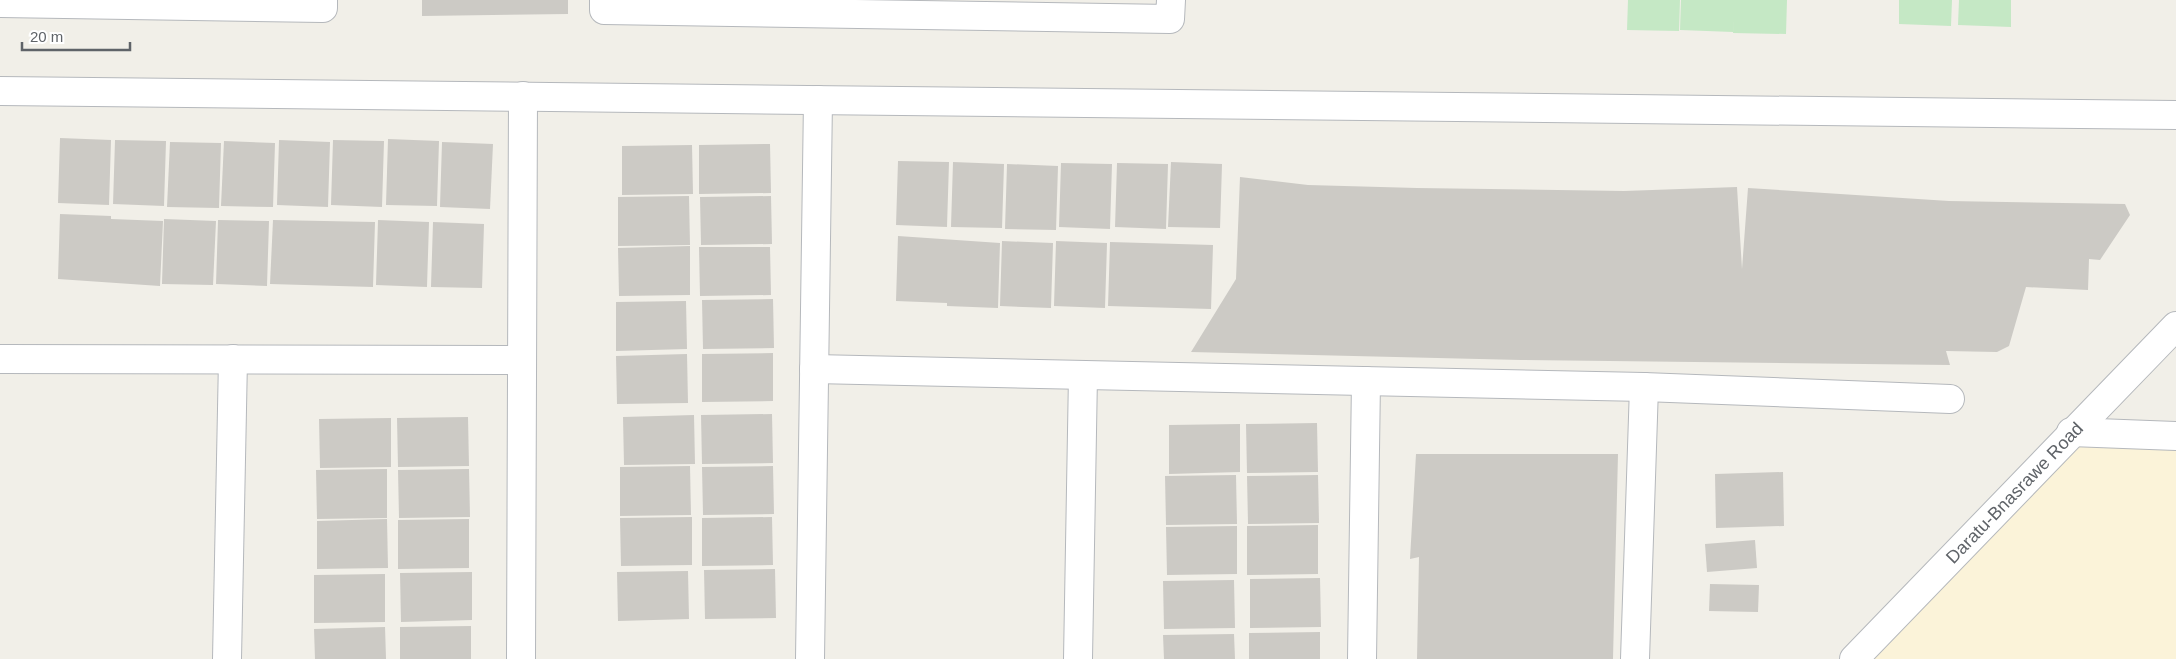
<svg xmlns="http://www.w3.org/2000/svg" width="2176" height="659" font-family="Helvetica,sans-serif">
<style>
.green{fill:#c5e8c5}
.sand{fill:#fbf3d9}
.building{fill:#cccac5}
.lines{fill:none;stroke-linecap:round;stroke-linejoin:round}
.minor-casing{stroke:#b5b8bc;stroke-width:30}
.minor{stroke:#fff;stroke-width:28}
.labels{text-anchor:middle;stroke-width:4;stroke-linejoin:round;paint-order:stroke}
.street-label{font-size:18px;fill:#5f6368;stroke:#fff}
</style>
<rect width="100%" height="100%" fill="#f1efe8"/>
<g class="green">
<path d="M1628,0H1680L1679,31L1627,30Z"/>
<path d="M1681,0H1787L1786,34L1733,33L1734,11L1733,32L1680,30Z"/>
<path d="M1899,0H1952L1951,26L1899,24Z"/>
<path d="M1959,0H2011V27L1958,25Z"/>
</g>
<path class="sand" d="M2071,432L2176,437V659H1854Z"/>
<g class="building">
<path d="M422,0H568V14L422,16Z"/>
<path d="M60,138L111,140L109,205L58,203Z"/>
<path d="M388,139L439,141L437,206L386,205Z"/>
<path d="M115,140L166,141L164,206L113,204Z"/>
<path d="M279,140L330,142L328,207L277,205Z"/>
<path d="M333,140L384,141L382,207L331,205Z"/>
<path d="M224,141L275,143L273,207L221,206Z"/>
<path d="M170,142L221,143L219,208L167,207Z"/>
<path d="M442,142L493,144L490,209L440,207Z"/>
<path d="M770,144L771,193L699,194V145Z"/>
<path d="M692,145L693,194L622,195V146Z"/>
<path d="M898,161L949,162L947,227L896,225Z"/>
<path d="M953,162L1004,164L1002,228L951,227Z"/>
<path d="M1171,162L1222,164L1220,228L1168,227Z"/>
<path d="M1061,163L1112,164L1110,229L1059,227Z"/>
<path d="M1117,163L1168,164L1166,229L1115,227Z"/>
<path d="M1007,164L1058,166L1056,230L1005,229Z"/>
<path d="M1240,177L1308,185L1417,188L1624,191L1737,187L1742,269L1748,188L1949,201L2125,204L2130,215L2100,260L2089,259L2088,290L2026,287L2009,346L1997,352L1946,351L1950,365L1521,360L1191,352L1236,279Z"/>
<path d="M689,196L690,245L618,246V197Z"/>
<path d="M771,196L772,244L701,245L700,197Z"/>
<path d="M60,214L111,216V219L163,221L160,286L58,279Z"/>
<path d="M164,219L216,221L213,285L162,284Z"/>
<path d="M218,220L269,221L267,286L216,284Z"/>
<path d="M273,220L375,222L373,287L270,284Z"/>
<path d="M378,220L429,222L427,287L376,285Z"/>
<path d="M433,222L484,224L482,288L431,287Z"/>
<path d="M898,236L1000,243L998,308L947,306V303L896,301Z"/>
<path d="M1002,241L1053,243L1051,308L1000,306Z"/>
<path d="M1056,241L1107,243L1105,308L1054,306Z"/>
<path d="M1110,242L1213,245L1211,309L1108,306Z"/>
<path d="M690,246V295L619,296L618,248Z"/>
<path d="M699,247H770L771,295L700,296Z"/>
<path d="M773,299L774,348L703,349L702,300Z"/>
<path d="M686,301L687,349L616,351V302Z"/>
<path d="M773,353V401L702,402V354Z"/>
<path d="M687,354L688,403L617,404L616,356Z"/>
<path d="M772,414L773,463L702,464L701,415Z"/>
<path d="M694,415L695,464L624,465L623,417Z"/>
<path d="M468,417L469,466L398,467L397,418Z"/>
<path d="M391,418V467L320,468L319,419Z"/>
<path d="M1317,423L1318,472L1247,473L1246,424Z"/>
<path d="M1240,424V472L1169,474V425Z"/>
<path d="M1416,454H1618L1613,659H1417L1419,557L1410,559Z"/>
<path d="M690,466L691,515L620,516V467Z"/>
<path d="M773,466L774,514L703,515L702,467Z"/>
<path d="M387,469V518L317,519L316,470Z"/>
<path d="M469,469L470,517L399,518L398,470Z"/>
<path d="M1783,472L1784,526L1716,528L1715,474Z"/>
<path d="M1236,475L1237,524L1166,525L1165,476Z"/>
<path d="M1318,475L1319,523L1248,524L1247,476Z"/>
<path d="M692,517V565L621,566L620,518Z"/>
<path d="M772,517L773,565L702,566V518Z"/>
<path d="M387,519L388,568L317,569V521Z"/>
<path d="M469,519V568L398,569V520Z"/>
<path d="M1318,525V574L1247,575V526Z"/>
<path d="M1237,526V574L1167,575L1166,527Z"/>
<path d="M1755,540L1757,568L1707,572L1705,544Z"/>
<path d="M775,569L776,618L705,619L704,570Z"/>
<path d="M688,571L689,619L618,621L617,572Z"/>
<path d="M472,572V620L401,622L400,573Z"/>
<path d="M385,574V622L314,623V575Z"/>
<path d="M1320,578L1321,627L1250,628V579Z"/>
<path d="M1234,580L1235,628L1164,629L1163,581Z"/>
<path d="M1710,584L1759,585L1758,612L1709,611Z"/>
<path d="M471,626V659H400V627Z"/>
<path d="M385,627L386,659H315L314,629Z"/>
<path d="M1320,632V659H1249V633Z"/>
<path d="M1234,634L1235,659H1164L1163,635Z"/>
</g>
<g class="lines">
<g class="minor-casing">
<g id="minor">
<path d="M604,0V10L1170,19L1171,0"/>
<path d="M0,3L323,8V0"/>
<path d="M0,91L2176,115"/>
<path d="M0,359L522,360"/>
<path d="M814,369L1644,387L1950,399"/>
<path d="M2071,432L2176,436"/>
<path d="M227,659L233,359"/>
<path d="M521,659L523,96"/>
<path d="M810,659L818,100"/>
<path d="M1078,659L1083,375"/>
<path d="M1362,659L1366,381"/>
<path d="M1635,659L1644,387"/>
<path id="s1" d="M1854,659L2176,326"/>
</g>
</g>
<use href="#minor" class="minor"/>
</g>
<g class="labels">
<g class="street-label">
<text dy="6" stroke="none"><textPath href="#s1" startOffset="231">Daratu-Bnasrawe Road</textPath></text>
</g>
</g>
<path d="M22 42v8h108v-8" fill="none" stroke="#5f6368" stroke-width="2.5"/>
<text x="30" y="42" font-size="15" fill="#5f6368" stroke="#ffffff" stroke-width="4" paint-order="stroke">20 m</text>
</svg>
